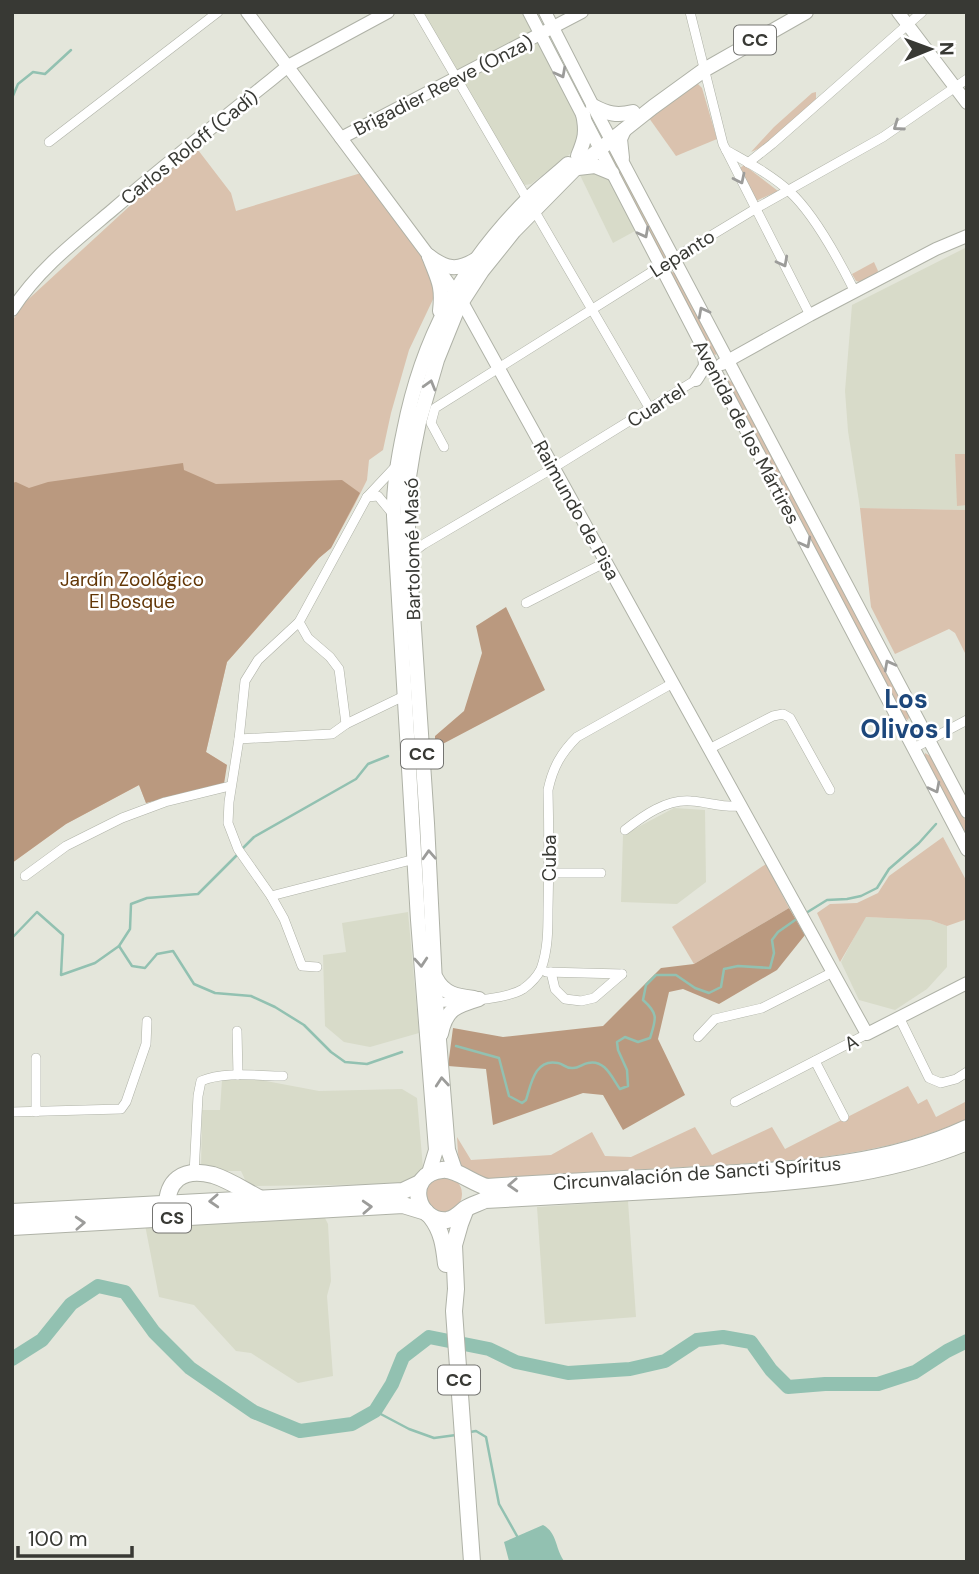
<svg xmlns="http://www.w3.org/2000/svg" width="979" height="1574" font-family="'DM Sans',sans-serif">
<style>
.built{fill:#d8dbc9}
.green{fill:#dac2ae}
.forest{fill:#ba997f}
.water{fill:#92c1b1}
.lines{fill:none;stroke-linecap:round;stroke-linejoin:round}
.stream{stroke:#92c1b1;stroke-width:2.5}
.river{stroke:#92c1b1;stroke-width:14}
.street-casing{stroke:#afb2a7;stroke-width:10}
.secondary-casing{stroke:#afb2a7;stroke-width:14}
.primary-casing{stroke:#afb2a7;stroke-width:16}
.highway-casing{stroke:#afb2a7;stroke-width:18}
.street{stroke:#fff;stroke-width:9}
.secondary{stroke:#fff;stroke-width:12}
.primary{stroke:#fff;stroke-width:14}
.highway{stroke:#fff;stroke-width:16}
.oneway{stroke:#9c9c9a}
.labels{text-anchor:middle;stroke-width:5;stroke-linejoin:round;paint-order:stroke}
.shield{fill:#fff;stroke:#747471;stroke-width:2}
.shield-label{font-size:18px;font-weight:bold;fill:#383934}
.street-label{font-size:19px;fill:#383934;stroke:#fff}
.park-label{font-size:19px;fill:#633707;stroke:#fff}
.district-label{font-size:26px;font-weight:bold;fill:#1d477b;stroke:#fff}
</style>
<rect width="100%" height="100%" fill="#e4e6db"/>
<g class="built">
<path d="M422,12H524L534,32L456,75Z"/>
<path d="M539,42L581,121L574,151L531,184L525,185L519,181L462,82Z"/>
<path d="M597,170L611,180L635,231L613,243L579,173Z"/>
<path d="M967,247V510L860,508L848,431L845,391L852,305Z"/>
<path d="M674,808L705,810L706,882L677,904L621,902L623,835Z"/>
<path d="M408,912L419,1033L370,1047L344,1042L325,1026L323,955L346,952L342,923Z"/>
<path d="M865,917L930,920L947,926V967L927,989L895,1010L859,1000L841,962Z"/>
<path d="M250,1078L319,1091L402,1089L417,1098L423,1168L405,1184L248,1186L241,1171H201L202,1110H220L222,1080Z"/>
<path d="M628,1201L636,1317L545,1324L537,1207Z"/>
<path d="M324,1216L328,1224L331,1281L327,1296L333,1376L298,1383L251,1353L236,1351L194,1305L159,1297L145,1225Z"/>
</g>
<g class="green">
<path d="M695,83L698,84L702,88L717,139L676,156L649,118Z"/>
<path d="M816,92V100C796,118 776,142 751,152L774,127L812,93Z"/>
<path d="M195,146L231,193L236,211L361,173L423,257L436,293L409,350L391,413L383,450L369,460L367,480L354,506L331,548L319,558L227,662L206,752L227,765L146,803L139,785L66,824L12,863V322L21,306Z"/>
<path d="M609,152L615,156L666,253L665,259L659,256L609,159Z"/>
<path d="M744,165L778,191L756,201L739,169Z"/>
<path d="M874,262L878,271L876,275L860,282L856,281L852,274Z"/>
<path d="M672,272L677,274L717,350L716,355L711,353L672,278Z"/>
<path d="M728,380L735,384L910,714L908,720L902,717L728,389Z"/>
<path d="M955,454H967V505L957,506Z"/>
<path d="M860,508L967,510V657L955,633L949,629L895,654L871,607Z"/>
<path d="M925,753L932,757L967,824V842L925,760Z"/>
<path d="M943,837L967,882V919L947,926L930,920L866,917L840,962L817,913L830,904L857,903L878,893L889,876Z"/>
<path d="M766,864L789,908L694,964L672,927Z"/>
<path d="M908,1086L918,1104L927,1099L936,1117L967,1101V1119C878,1159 781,1162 685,1167C617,1171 550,1175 482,1179C456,1166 459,1165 457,1137L471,1160L551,1155L592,1132L605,1156L631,1157L695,1127L712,1155L772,1127L785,1149Z"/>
<circle cx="444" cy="1194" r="18"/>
</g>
<g class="forest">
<path d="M183,463L184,470L216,484L342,480L360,493L331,548L319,558L227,662L206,752L227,765L224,784L146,803L139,785L66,824L12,863V483L16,482L29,488L48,482Z"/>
<path d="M506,607L545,690L435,748V736L464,711L482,653L476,626Z"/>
<path d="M789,908L805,935L777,970L719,1004L683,989L669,992L658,1039L685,1095L623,1130L603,1095L583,1093L493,1125L486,1069L448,1066L453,1028L503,1037L603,1026L661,968L694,964Z"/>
</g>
<path class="water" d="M543,1525C558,1533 555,1550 565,1562L509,1561L504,1542Z"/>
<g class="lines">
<g class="stream">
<path d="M12,98L18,84L33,72L45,74L71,50"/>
<path d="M242,849L254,837L356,779L368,764L388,756"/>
<path d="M806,913L827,900L847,899L861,896L877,888L889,869L919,843L936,824"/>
<path d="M12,938L37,912L63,935L61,975L95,963L119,946L132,966L145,968L157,954L173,951L194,984L215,993L251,996L275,1007L304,1025L331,1052L345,1062L367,1064L402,1052"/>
<path d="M119,946L130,929L131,904L147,898L198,894L238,854"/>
<path d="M456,1046L499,1058L509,1096L522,1103L526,1100C531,1084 535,1058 558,1063C564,1064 566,1069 573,1068C579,1068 582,1064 588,1063C605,1059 612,1078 620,1089L628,1086L627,1070L618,1050L617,1042L625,1037L638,1042L650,1038C656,1019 659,1014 643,1000L646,985L656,975H676L695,988L709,993L721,987L724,969L738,966L770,968L774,953L772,940L778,932L798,918"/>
<path d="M375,1411L409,1429L434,1438L456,1435"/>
<path d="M470,1432L476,1431L486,1437L499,1504L517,1536"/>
</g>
<path class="river" d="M12,1359L42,1340L71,1304L98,1286L125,1292L154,1332L190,1368L254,1412L300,1431L352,1424L375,1411L392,1384L403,1357L429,1337L489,1349L516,1362L568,1373L630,1369L665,1361L697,1340L723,1337L751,1342L771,1370L788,1387L825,1384H878L915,1372L947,1351L967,1341"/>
<g class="street-casing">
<g id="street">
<path d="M418,12L527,199"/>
<path d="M690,12L723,144L810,315"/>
<path d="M49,142L218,12"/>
<path d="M726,150C747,162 772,175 790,192C815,215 839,260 855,292"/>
<path d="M748,163L772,144L922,12"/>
<path d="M534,210L650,409"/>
<path d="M674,258L755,209L883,137L967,79"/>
<path d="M444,447L431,423L435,408L661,266"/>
<path d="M367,497L378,496L392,513"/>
<path d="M408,556L424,544L553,468L699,378"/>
<path d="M526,603L606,562"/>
<path d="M299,622L308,638L330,657L339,669L346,724"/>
<path d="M239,739L332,734L346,724L406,695"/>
<path d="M914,748L967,720"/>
<path d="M709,749L773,716L783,714L790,718L830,790"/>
<path d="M625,830C643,816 666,799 691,801C709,802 722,808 741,806"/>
<path d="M549,873H601"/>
<path d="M25,876L66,846L122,818L165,802L230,786"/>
<path d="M271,896L415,859"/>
<path d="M317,967L302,966L284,919L271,896L238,849L228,823L229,802L239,739L245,681L258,660L299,622L367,497L396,466"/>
<path d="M546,972L622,974"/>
<path d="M551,972L555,989L565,999L581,1001L594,998L622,974"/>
<path d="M432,1003C457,1001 503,1001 523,989C530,984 537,977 541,969C548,950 548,929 548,910C549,870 549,830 548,790C553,767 561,753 577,737L673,683"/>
<path d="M899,1017L929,1078L941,1083L956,1079L967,1072"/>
<path d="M237,1031L238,1075"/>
<path d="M698,1037L715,1019L762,1008L833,972"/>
<path d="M36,1058V1112"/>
<path d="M815,1061L844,1117"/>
<path d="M735,1102L867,1034"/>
<path d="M12,1112L121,1109L126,1102L146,1044L147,1021"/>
<path d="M194,1174L198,1096L201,1081C225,1071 257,1076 283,1076"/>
</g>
</g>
<g class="secondary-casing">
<g id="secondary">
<path d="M247,12L429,256L462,302L867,1034L967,983"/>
<path d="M529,12L714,369L967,850"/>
<path d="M545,12L593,106L967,812"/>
<path d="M898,12L967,103"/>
<path d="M341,138L582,12"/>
<path d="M12,310C38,270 74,242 110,212C162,167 217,123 271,80L288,66L388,12"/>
<path d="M722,364L810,315L936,249L967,236"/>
<path d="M696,380L705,366L704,352"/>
</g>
</g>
<g class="primary-casing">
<g id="primary">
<path d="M593,106C608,114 617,116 633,112"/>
<path d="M578,156C585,139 587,132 583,114"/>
<path d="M622,158L620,139L624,130"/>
<path d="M578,168L595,166L612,173"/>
<path d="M429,256C438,280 443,285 440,311"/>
<path d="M429,256C446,269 457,271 475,260"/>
<path d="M436,978C444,994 457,996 474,998"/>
<path d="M441,1034C446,1009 456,1006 479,999"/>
<path d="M429,1173L436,1150L418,920L394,516C393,487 398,459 404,431C422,339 461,266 528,199C540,187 555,176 568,164"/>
<path d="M456,1173L448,1150L436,1003L427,823L408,539V483L413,452L419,422L437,360L458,308L482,271L514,231L576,168L653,107L704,70L806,12"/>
</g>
</g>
<g class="highway-casing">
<g id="highway">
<path d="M967,1128C883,1167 791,1170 701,1175C630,1179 558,1182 487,1187C472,1183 455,1168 442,1170C404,1174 416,1223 447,1220C455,1219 459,1214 465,1209C471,1205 479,1203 485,1200C553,1196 621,1192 688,1189C784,1183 877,1179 967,1142"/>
<path d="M465,1211L460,1224L454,1245L456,1289L454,1311L472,1562"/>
<path d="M12,1212L403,1191L420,1183"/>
<path d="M167,1212C165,1180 183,1167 213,1175C229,1180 244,1190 259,1198"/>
<path d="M431,1217C442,1231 444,1246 446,1264"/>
<path d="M12,1227L403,1205L426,1212"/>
</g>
</g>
<use href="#street" class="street"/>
<use href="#secondary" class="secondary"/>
<use href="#primary" class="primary"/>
<use href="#highway" class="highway"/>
</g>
<defs><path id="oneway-chevron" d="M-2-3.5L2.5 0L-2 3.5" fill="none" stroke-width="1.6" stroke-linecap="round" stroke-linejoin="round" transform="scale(1.75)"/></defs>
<g class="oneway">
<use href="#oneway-chevron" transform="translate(561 73) rotate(62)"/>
<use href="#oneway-chevron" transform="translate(898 126) rotate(145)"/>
<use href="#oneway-chevron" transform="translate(740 179) rotate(64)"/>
<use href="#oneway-chevron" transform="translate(644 233) rotate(62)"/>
<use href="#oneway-chevron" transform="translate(783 262) rotate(62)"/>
<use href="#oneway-chevron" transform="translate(703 312) rotate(-118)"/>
<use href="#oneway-chevron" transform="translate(430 385) rotate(-74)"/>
<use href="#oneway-chevron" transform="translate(806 543) rotate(62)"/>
<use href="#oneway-chevron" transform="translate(889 665) rotate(-118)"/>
<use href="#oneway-chevron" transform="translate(935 788) rotate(63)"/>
<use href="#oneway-chevron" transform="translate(429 855) rotate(-93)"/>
<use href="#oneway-chevron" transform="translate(421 962) rotate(86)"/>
<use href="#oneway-chevron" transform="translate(442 1082) rotate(-95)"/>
<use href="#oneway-chevron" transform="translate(513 1185) rotate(177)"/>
<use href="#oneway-chevron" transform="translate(214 1201) rotate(177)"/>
<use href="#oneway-chevron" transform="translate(367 1207) rotate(-3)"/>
<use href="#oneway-chevron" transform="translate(80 1223) rotate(-3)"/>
</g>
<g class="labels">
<g class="shield">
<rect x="734" y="25.5" width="42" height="29" rx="5"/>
<rect x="401" y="739.5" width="42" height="29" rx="5"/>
<rect x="153" y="1203.5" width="38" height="29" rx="5"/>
<rect x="438" y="1365.5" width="42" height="29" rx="5"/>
</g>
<g class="shield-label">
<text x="755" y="46">CC</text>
<text x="422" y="760">CC</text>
<text x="172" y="1224">CS</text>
<text x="459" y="1386">CC</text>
</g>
<g class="street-label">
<text transform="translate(443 85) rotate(-27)" y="7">Brigadier Reeve (Onza)</text>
<text transform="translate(189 147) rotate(-39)" y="7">Carlos Roloff (Cadí)</text>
<text transform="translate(682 253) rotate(-32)" y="7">Lepanto</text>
<text transform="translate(656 405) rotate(-32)" y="7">Cuartel</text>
<text transform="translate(747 432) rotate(62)" y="7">Avenida de los Mártires</text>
<text transform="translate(577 510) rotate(61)" y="7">Raimundo de Pisa</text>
<text transform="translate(412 549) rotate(-91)" y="7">Bartolomé Masó</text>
<text transform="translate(549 858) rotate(-90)" y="7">Cuba</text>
<text transform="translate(851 1042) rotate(-28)" y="7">A</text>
<text transform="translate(697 1173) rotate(-4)" y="7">Circunvalación de Sancti Spíritus</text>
</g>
<g class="park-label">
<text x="132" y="586">Jardín Zoológico<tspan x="132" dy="22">El Bosque</tspan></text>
</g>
<g class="district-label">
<text x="906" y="708">Los<tspan x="906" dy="30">Olivos I</tspan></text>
</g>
</g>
<rect width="979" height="1574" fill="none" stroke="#383934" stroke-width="28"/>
<g transform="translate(930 49) rotate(89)" stroke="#ffffff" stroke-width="5" paint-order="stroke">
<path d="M0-5L12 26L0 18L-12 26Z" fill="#383934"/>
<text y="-10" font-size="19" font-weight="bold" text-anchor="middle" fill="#383934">N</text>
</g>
<path d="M18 1546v10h114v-10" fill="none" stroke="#383934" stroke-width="3.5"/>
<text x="28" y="1546" font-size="21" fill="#383934" stroke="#ffffff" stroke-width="5" paint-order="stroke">100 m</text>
</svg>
